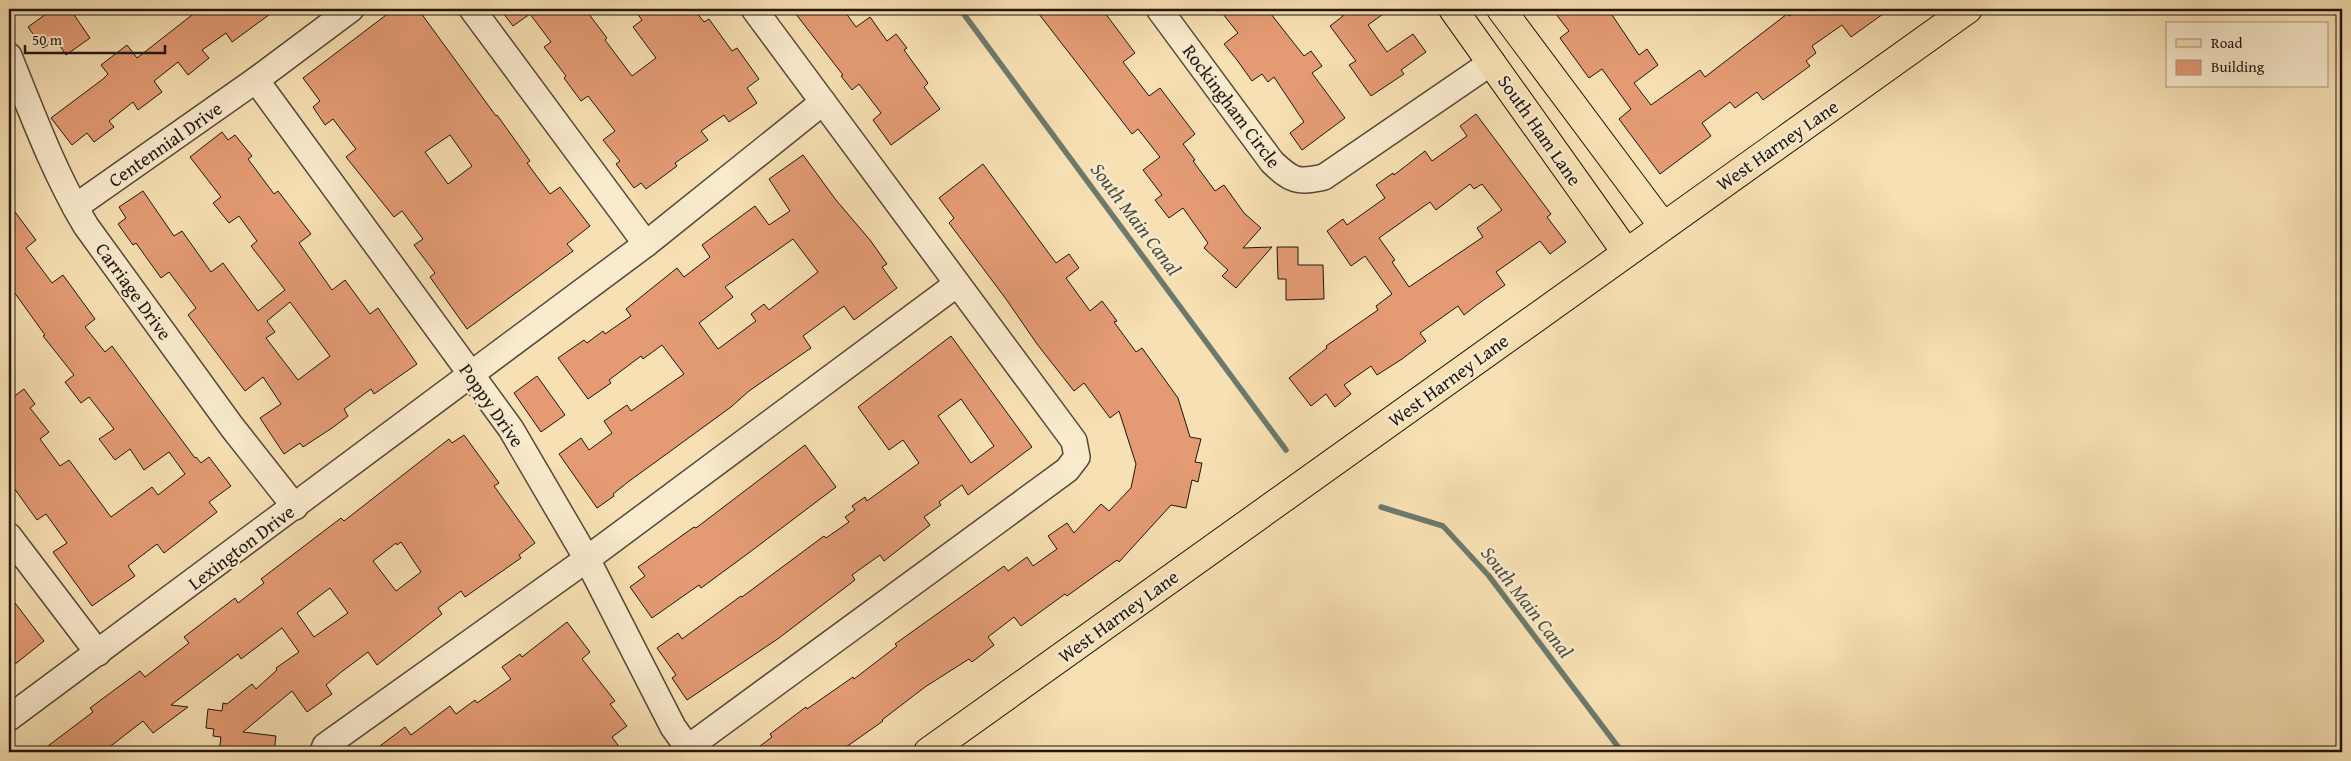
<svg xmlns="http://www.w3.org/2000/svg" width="2351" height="761" font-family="'Gentium Book Plus',serif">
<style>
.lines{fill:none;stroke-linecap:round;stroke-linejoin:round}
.stream{stroke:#6b7a6c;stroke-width:5.5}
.building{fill:#e49b74;stroke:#20150f;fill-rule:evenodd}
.minor-casing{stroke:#564838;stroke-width:28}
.major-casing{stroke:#20150f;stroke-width:30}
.minor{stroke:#faebce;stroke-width:25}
.major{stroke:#f7e0b3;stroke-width:28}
.labels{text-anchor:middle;stroke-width:4.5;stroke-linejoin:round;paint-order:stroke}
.street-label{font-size:19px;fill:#20150f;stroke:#faebce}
.water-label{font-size:20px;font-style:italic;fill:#4c5045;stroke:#faebce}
</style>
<rect width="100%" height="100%" fill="#f7e0b3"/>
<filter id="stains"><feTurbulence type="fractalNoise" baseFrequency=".004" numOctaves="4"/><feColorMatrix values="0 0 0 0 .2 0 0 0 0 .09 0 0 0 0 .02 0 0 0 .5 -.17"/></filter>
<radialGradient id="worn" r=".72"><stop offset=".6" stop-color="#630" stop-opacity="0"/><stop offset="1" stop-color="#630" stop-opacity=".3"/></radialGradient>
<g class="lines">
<g class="stream">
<path d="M960,9L1286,450"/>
<path d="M1381,507L1443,526L1489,576L1622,752"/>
</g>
</g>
<g class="building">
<path d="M53,9H70L90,38L66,55L56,40L43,48L28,27Z"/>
<path d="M187,9H277L232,42L226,33L202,50L209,58L188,75L178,62L154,81L162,92L138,110L133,102L109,121L114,127L94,142L87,133L72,145L51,118L103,79L108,74L101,65L127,45L137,58L192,15Z"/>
<path d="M394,9H418L496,116L497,115L530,161L527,163L550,194L560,187L590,226L567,244L573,251L467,329L430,277L435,273L414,245L423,239L402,211L394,217L346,157L356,149L333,119L325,125L313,107L320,101L303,78ZM450,135L472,166L448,184L425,152Z"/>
<path d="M500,9H585L607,38L605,40L632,76L656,58L633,27L642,20L634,9H694L704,22L709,19L732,51L737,48L759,79L747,88L757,103L729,122L724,115L701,131L708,140L675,163L677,166L646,189L641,183L634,188L616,164L620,161L603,140L615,131L588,96L581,101L564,78L566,76L544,47L551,42L530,14L513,26Z"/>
<path d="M792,9H843L856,27L870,17L887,41L896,34L907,48L904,50L928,83L924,87L940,109L891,145L873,120L881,113L859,84L852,90L841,76L843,75Z"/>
<path d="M1035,9H1085L1090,15L1098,9H1102L1135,53L1123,62L1149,96L1160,88L1195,134L1183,144L1195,160L1193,161L1215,191L1224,185L1244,213L1261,228L1243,248L1272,247L1236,288L1222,276L1228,270L1204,248L1208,243L1183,208L1169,218L1155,200L1162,195L1143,170L1160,157L1138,129L1132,134Z"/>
<path d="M1219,9H1267L1304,56L1311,51L1322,66L1312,73L1345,118L1302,150L1290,133L1304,122L1274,77L1268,82L1262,74L1252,81L1237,60L1224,44L1238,33Z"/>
<path d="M1337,9H1390L1368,25L1387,52L1413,34L1426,52L1401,70L1404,74L1371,96L1349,65L1356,61L1330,26L1343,16Z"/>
<path d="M1552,9H1608L1639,55L1647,49L1658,65L1634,83L1651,105L1700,70L1705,77L1787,14L1789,16L1799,9H1890L1851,37L1842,25L1812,46L1816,53L1806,61L1810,66L1763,100L1757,92L1735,108L1730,102L1702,123L1711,136L1660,174L1619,119L1631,109L1602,69L1589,78L1560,38L1569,31Z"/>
<path d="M1476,114L1551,214L1547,217L1566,242L1550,254L1540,241L1496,272L1505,285L1478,304L1464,315L1458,306L1420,333L1426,341L1402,359L1377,375L1371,366L1344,385L1351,394L1335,407L1326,394L1311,406L1289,378L1327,348L1326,346L1378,310L1376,306L1392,294L1365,256L1351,266L1327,231L1343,219L1347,225L1385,198L1376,185L1393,173L1394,175L1425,151L1432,161L1467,136L1460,126ZM1470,184L1474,189L1482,184L1502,210L1477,228L1483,237L1409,287L1392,262L1395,260L1379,238L1430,202L1436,210Z"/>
<path d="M222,132L228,140L235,135L252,156L248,159L274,194L278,191L311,234L299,243L332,290L345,280L370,314L378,308L417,364L374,394L371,389L344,409L348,416L332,428L303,447L300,443L284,454L260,418L281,404L263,377L245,391L188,315L196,308L169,272L161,278L136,243L133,245L118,224L126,218L119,207L143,191L174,236L182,231L211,272L223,263L258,311L285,290L251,246L257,241L239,216L229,223L213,203L221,197L190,157ZM290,302L330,356L298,380L266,338L275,332L267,321Z"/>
<path d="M803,155L836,200L870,240L887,264L882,267L897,288L854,320L844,306L803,336L811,348L749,391L731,407L628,482L613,494L614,496L597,508L559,454L581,438L589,450L612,433L604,421L627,405L631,411L684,374L662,345L643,359L641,356L609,380L611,383L588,399L558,358L584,340L587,343L603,331L605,334L631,316L626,309L677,268L684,277L710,257L702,245L755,206L769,225L790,211L769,179ZM793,239L818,272L769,310L764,304L751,314L756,321L718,349L699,323L733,297L725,287Z"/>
<path d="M983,164L1056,263L1069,254L1079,268L1066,278L1090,311L1102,301L1117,321L1114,322L1136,352L1142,348L1178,398L1190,437L1201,439L1195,462L1202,463L1198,482L1192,480L1186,508L1171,505L1119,562L1117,560L1067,596L1065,594L1021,626L1014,617L988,637L994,645L972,662L969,659L925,687L882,720L883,721L839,752H752L772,737L770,734L806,707L807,709L853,677L854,679L897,646L895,644L1004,566L1008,571L1027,557L1033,566L1057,549L1048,536L1067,523L1074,533L1101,504L1109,511L1131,488L1136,464L1119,411L1110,418L1084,383L1074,391L1037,344L1006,299L949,223L954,218L939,198Z"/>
<path d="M9,204L36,240L26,248L52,283L63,275L95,319L85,327L105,352L112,346L195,458L196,457L201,463L209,457L231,486L209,502L217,512L164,553L157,544L128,566L135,576L92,606L53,552L67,543L46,514L37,520L9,481V400L24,389L35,404L30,408L49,432L40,439L60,466L69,460L111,517L152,487L158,495L185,474L169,452L144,470L130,449L115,460L99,439L114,429L89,397L81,403L65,382L74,375L43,336L45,335L9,285Z"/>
<path d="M1277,247H1298V265H1323L1324,299L1286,300V279H1278Z"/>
<path d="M951,336L1032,447L968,495L962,485L939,502L941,505L924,517L930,525L884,561L880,555L852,575L855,580L779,638L687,700L672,678L676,675L657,648L678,633L682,639L741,596L742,597L824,536L826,538L849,522L845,517L855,510L852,506L865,497L867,501L919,463L903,440L889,450L858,407ZM961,399L994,446L971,463L938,416Z"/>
<path d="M537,376L565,415L541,432L514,393Z"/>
<path d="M464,435L499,483L494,486L535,543L519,555L521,558L465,597L461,591L438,608L442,614L377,665L368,652L340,673L326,685L332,694L307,712L292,691L243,732L276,736L274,752L225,749L226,746L219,752L221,737L213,736L214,729L206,728L208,709L222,711L223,703L227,704L252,684L256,689L277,670L276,668L299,652L282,628L241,659L238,654L171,705L188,707L153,733L143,721L103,752H40L93,712L90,708L140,671L145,677L189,643L184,637L235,598L238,603L264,583L261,579L341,518L344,521L449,439L452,443ZM401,542L421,572L396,591L373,561L396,543L397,545ZM330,588L348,613L314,637L297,613Z"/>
<path d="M805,445L836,487L746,555L701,588L699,585L652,618L630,587L645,576L638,567L694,527L696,528Z"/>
<path d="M9,595L44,641L9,669Z"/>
<path d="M567,622L590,652L582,659L615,701L610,704L627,726L612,737L623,752H372L405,727L411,735L450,706L456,714L475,700L477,703L511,679L502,667L520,654L522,657Z"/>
</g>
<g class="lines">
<g class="minor-casing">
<g id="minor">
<path d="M472,9L646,244"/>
<path d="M1159,9L1272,162C1292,181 1297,183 1324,177L1492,62"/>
<path d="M9,56C32,113 54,173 86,226L232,427L295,507"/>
<path d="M256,80L511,429L587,559L673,727L691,752"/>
<path d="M75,207L256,80L351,9"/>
<path d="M9,536L98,653"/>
<path d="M9,718L646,244L823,102"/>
<path d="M323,752L325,746L587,559L957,284"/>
<path d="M682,752L1067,470L1077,457L1074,441L754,9"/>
</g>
</g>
<g class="major-casing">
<g id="major">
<path d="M1453,9L1626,252"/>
<path d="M1501,9L1663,226"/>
<path d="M928,752L1968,9"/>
</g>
</g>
<use href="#minor" class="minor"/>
<use href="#major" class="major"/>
</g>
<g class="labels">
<g class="street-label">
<text transform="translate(1232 106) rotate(53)" y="7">Rockingham Circle</text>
<text transform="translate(1540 130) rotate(55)" y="7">South Ham Lane</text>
<text transform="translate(165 144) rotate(-35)" y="7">Centennial Drive</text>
<text transform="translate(1777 145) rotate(-35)" y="7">West Harney Lane</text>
<text transform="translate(134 291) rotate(54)" y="7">Carriage Drive</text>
<text transform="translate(1448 380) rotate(-36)" y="7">West Harney Lane</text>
<text transform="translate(492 405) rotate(55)" y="7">Poppy Drive</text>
<text transform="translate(241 547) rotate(-37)" y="7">Lexington Drive</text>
<text transform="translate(1118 616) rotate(-36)" y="7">West Harney Lane</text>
</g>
<g class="water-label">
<text transform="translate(1136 219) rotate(53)" y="7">South Main Canal</text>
<text transform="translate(1527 602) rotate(52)" y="7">South Main Canal</text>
</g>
</g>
<rect width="2351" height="761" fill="none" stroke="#f7e0b3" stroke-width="30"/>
<rect x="10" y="10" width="2331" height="741" fill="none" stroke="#20150f" stroke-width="2.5"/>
<rect x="15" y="15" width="2321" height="731" fill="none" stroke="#20150f"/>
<rect x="2166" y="22" width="162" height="65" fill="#faebce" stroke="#a39582"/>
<rect x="2176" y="39" width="25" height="8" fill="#f7e0b3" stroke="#a39582"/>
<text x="2211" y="48" font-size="15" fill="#20150f">Road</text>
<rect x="2176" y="60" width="25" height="15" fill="#e49b74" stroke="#a39582"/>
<text x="2211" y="72" font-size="15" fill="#20150f">Building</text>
<path d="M25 45v8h140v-8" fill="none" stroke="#20150f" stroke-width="2.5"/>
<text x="32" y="45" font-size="15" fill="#20150f" stroke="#faebce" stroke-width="4" paint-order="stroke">50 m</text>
<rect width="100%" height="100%" filter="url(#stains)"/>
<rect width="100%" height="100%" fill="url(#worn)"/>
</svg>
